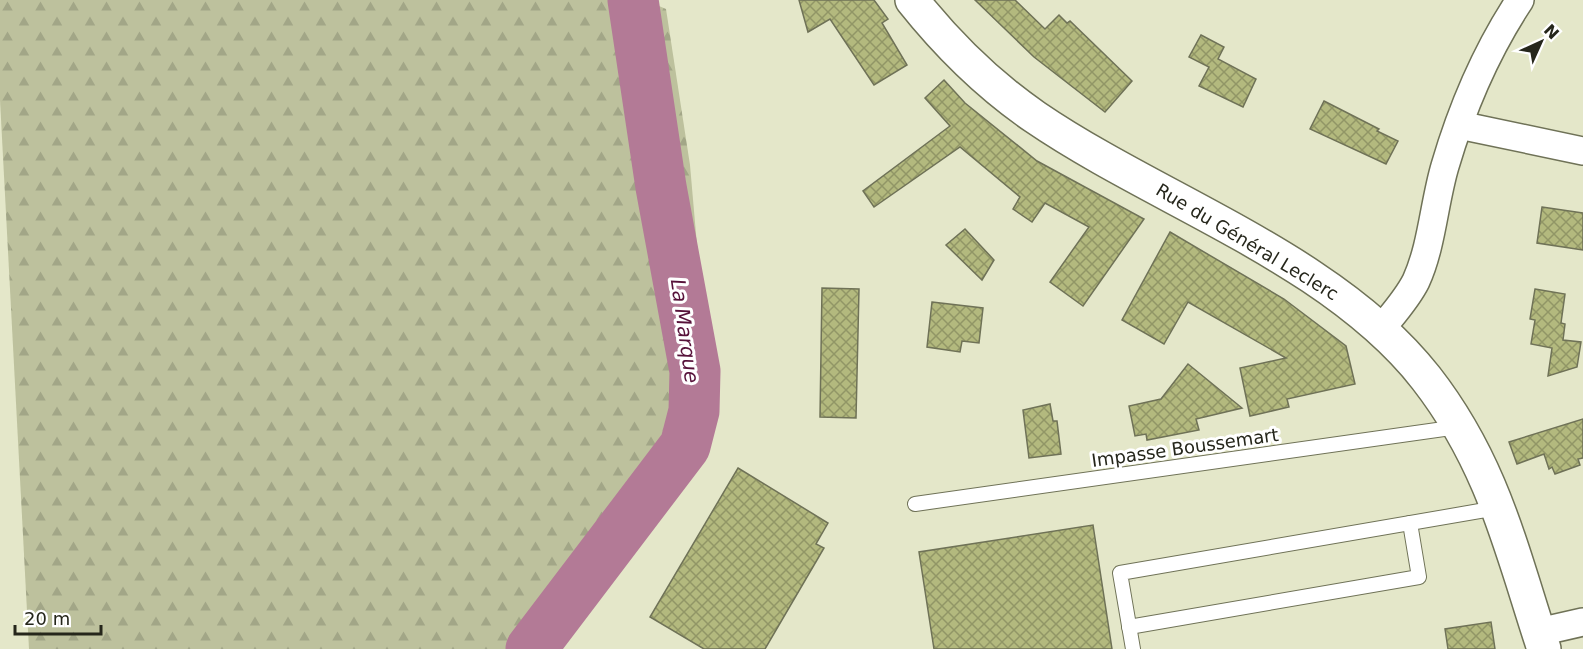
<svg xmlns="http://www.w3.org/2000/svg" width="1583" height="649" font-family="'DejaVu Sans',sans-serif">
<style>
.forest{fill:url(#forest-firs)}
.lines{fill:none;stroke-linecap:round;stroke-linejoin:round}
.river{stroke:#b37a96;stroke-width:51}
.building{fill:url(#building-cross-hatch);stroke:#6f7257;stroke-width:1.5}
.service-casing{stroke:#6f7257;stroke-width:16}
.minor-casing{stroke:#6f7257;stroke-width:30}
.tertiary-casing{stroke:#6f7257;stroke-width:36}
.service{stroke:#fff;stroke-width:14}
.minor{stroke:#fff;stroke-width:27}
.tertiary{stroke:#fff;stroke-width:33}
.labels{text-anchor:middle;stroke-width:6;stroke-linejoin:round;paint-order:stroke}
.street-label{font-size:18px;fill:#25261b;stroke:#fff}
.water-label{font-size:20px;font-style:italic;fill:#57123a;stroke:#fff}
</style>
<defs>
<pattern id="forest-firs" width="22" height="20" patternUnits="userSpaceOnUse" patternTransform="scale(1.5)"><rect width="22" height="20" fill="#bdc19d"/><path d="M5 1l3.5 6h-7zM16 11l3.5 6h-7z" fill="#a2a687"/></pattern>
<pattern id="building-cross-hatch" width="8" height="8" patternUnits="userSpaceOnUse" patternTransform="scale(1.5)"><rect width="8" height="8" fill="#b3b97e"/><path d="M0 0l8 8M0 8l8-8" fill="none" stroke="#919666"/></pattern>
</defs>
<rect width="100%" height="100%" fill="#e4e7c9"/>
<path class="forest" d="M0,0H645L666,9L690,165L712,417L655,514L544,649H29L0,100Z"/>
<g class="lines">
<path class="river" d="M531,649L685,446L694,411L695,371L661,187L633,0"/>
</g>
<g class="building">
<path d="M799,0H874L888,19L882,23L907,65L874,85L830,19L808,32Z"/>
<path d="M975,0H1015L1045,29L1059,15L1067,23L1070,21L1132,81L1105,112L1034,57Z"/>
<path d="M1201,35L1224,47L1218,59L1256,79L1243,107L1199,86L1209,67L1189,57Z"/>
<path d="M944,80L965,103L1037,161L1144,219L1083,306L1050,282L1089,227L1045,203L1032,222L1013,209L1020,197L960,147L874,207L863,191L950,126L925,98Z"/>
<path d="M1324,101L1379,129L1377,131L1398,141L1386,164L1310,129Z"/>
<path d="M1542,207L1583,213V250L1537,243Z"/>
<path d="M965,229L994,260L982,280L946,245Z"/>
<path d="M1170,232L1284,299L1346,346L1355,384L1287,399L1289,407L1250,416L1240,368L1286,358L1188,302L1164,344L1122,320Z"/>
<path d="M822,288L859,289L856,418L820,417Z"/>
<path d="M1535,289L1565,294L1561,323L1565,324L1563,340L1581,342L1577,367L1548,376L1552,348L1531,344L1535,320L1530,319Z"/>
<path d="M932,302L983,308L979,343L962,341L960,352L927,347Z"/>
<path d="M1188,364L1242,408L1196,419L1199,430L1147,440L1146,434L1135,436L1129,406L1161,399Z"/>
<path d="M1050,404L1053,421H1057L1061,454L1029,458L1023,410Z"/>
<path d="M1583,419V458L1578,459L1580,465L1555,474L1552,467L1549,469L1544,454L1517,464L1509,442Z"/>
<path d="M738,468L828,523L816,544L824,548L765,649H704L650,617Z"/>
<path d="M1093,525L1112,649H934L919,552Z"/>
<path d="M1491,622L1495,649H1448L1445,629Z"/>
</g>
<g class="lines">
<g class="service-casing">
<g id="service">
<path d="M915,504L1458,427"/>
<path d="M1129,627L1419,577L1410,523"/>
<path d="M1133,649L1120,573L1497,508"/>
</g>
</g>
<g class="minor-casing">
<g id="minor">
<path d="M1459,125L1583,151"/>
<path d="M1381,329C1393,314 1407,299 1416,281C1432,246 1434,203 1445,166C1462,108 1487,50 1520,0"/>
<path d="M1539,632L1583,622"/>
</g>
</g>
<g class="tertiary-casing">
<path id="tertiary" d="M912,0C947,44 990,86 1035,117C1158,201 1333,259 1426,378C1493,464 1511,549 1544,649"/>
</g>
<use href="#service" class="service"/>
<use href="#minor" class="minor"/>
<use href="#tertiary" class="tertiary"/>
</g>
<g class="labels">
<g class="street-label">
<text transform="translate(1247 242) rotate(31)" y="6">Rue du Général Leclerc</text>
<text transform="translate(1185 448) rotate(-8)" y="6">Impasse Boussemart</text>
</g>
<g class="water-label">
<text transform="translate(685 331) rotate(82)" y="7">La Marque</text>
</g>
</g>
<g transform="translate(1541 42) rotate(45)" stroke="#ffffff" stroke-width="4.5" paint-order="stroke">
<path d="M0-4.5L10 22L0 15L-10 22Z" fill="#25261b"/>
<text y="-9" font-size="16" font-weight="bold" text-anchor="middle" fill="#25261b">N</text>
</g>
<path d="M15 625v9h86v-9" fill="none" stroke="#25261b" stroke-width="3"/>
<text x="24" y="625" font-size="18" fill="#25261b" stroke="#ffffff" stroke-width="4.5" paint-order="stroke">20 m</text>
</svg>
